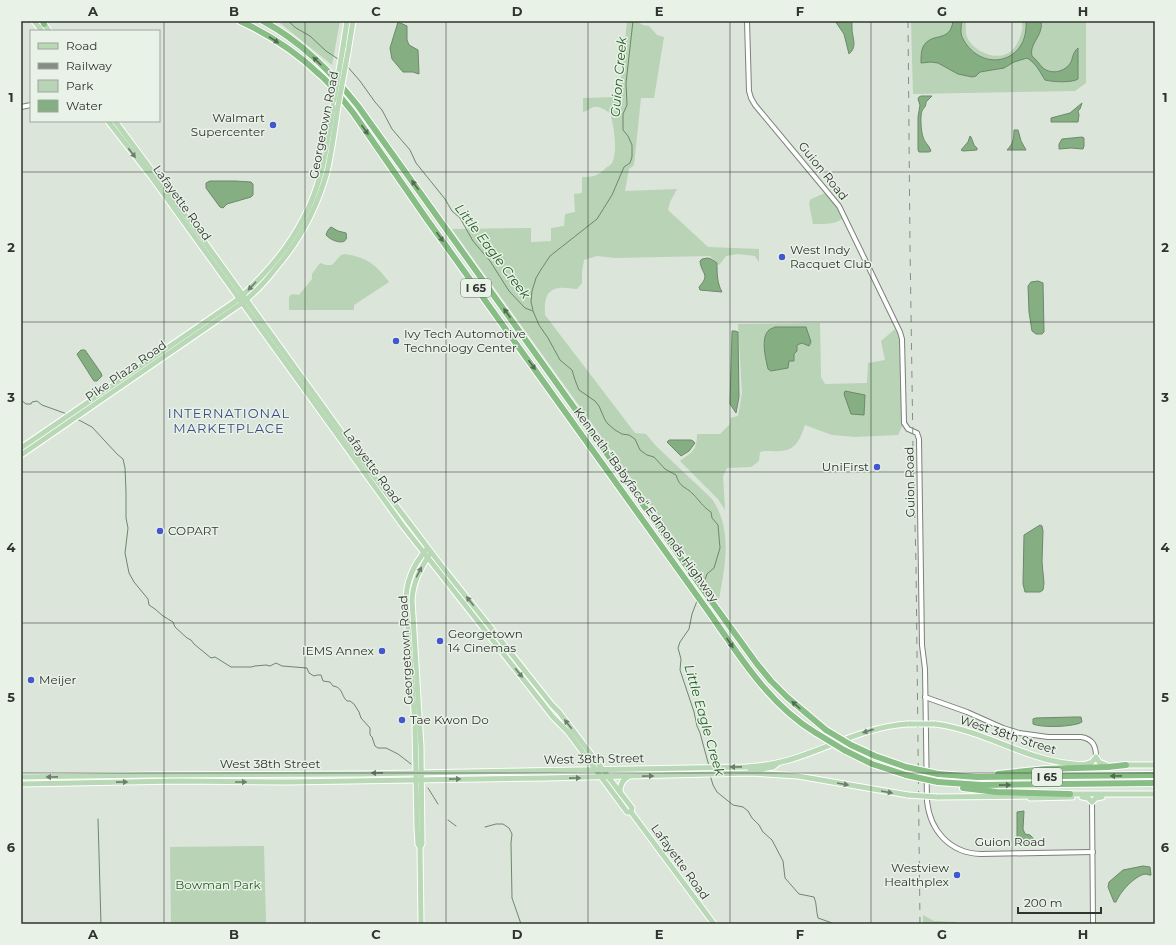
<svg xmlns="http://www.w3.org/2000/svg" width="1176" height="945" font-family="Montserrat,sans-serif">
<style>
.green{fill:#b8d3b5}
.water{fill:#86ae83;stroke:#6c896a}
.lines{fill:none;stroke-linecap:round;stroke-linejoin:round}
.stream{stroke:#6c896a;stroke-width:1}
.minor-casing{stroke:#7a8379;stroke-width:6}
.major-casing{stroke:#fff;stroke-width:7}
.highway-casing{stroke:#fff;stroke-width:8}
.minor{stroke:#fff;stroke-width:4}
.major{stroke:#b8d8b6;stroke-width:5}
.highway{stroke:#88be85;stroke-width:6}
.rail{stroke:#868d86;stroke-width:1;stroke-dasharray:7 7;stroke-linecap:butt}
.major-bridge-casing{stroke:#fff;stroke-width:7;stroke-linecap:butt}
.highway-bridge-casing{stroke:#fff;stroke-width:8;stroke-linecap:butt}
.major-bridge{stroke:#b8d8b6;stroke-width:5}
.highway-bridge{stroke:#88be85;stroke-width:6}
.oneway{fill:#536b52}
.oneway2{fill:#6d7e6c}
.grid{fill:none;stroke:#303430;stroke-width:1;stroke-opacity:0.55}
.poi-dot{fill:#4358cc;stroke:#e8f2e7;stroke-width:1.5}
.labels{text-anchor:middle;stroke-width:3;stroke-linejoin:round;paint-order:stroke}
.shield{fill:#e8f2e7;stroke:#676d67;stroke-width:1}
.shield-label{font-size:11px;font-weight:bold;fill:#303430}
.poi-label{font-size:12px;fill:#303430;stroke:#e8f2e7;text-anchor:start}
.street-label{font-size:12px;fill:#303430;stroke:#e8f2e7}
.park-label{font-size:12px;fill:#275e26;stroke:#e8f2e7}
.water-label{font-size:13px;font-style:italic;fill:#255c24;stroke:#e8f2e7}
.neighbourhood-label{font-size:13px;letter-spacing:1px;fill:#3c4b87;stroke:#e8f2e7}
.neatline{fill:none;stroke:#303430;stroke-width:1.5}
.grid-label{font-size:13px;text-anchor:middle;font-weight:bold;fill:#303430}
</style>
<rect width="100%" height="100%" fill="#dbe5da"/>
<g class="green">
<path d="M275,21H340L332,65L280,23Z"/>
<path d="M911,21H966C966,26 965,32 967,37C973,51 996,62 1010,52C1016,48 1021,37 1022,30C1023,28 1022,24 1022,21H1086V83L1075,91L913,94Z"/>
<path d="M627,22H638L643,25L649,26L657,35L664,37L654,98H641L634,165L629,169L625,191L677,189L670,202L668,210L708,247L759,249V262L755,256L738,254L726,256L719,265L710,256L615,258L597,256L584,260L582,272V283L577,289C566,288 550,284 546,299C544,304 545,310 545,315L635,433L646,434L656,446L712,499C733,530 725,565 719,600L452,229L531,228V242L551,241V228L564,226L565,214L575,212L574,194L582,193V177C594,177 598,176 607,167C608,167 612,164 612,163C618,152 614,125 610,113C605,110 598,104 591,108C588,110 587,111 583,112V98L619,97Z"/>
<path d="M825,193C832,200 839,208 843,218C836,225 823,224 813,224L809,203L811,199Z"/>
<path d="M345,254C368,258 375,264 389,282L354,305V310H289V297L292,294L299,295L312,279V274L320,263L326,265H332L341,255Z"/>
<path d="M820,323L821,377L825,384L867,383L868,363L885,360L881,341L895,329L902,339L904,422L898,435L855,437L832,435L805,425C800,439 796,451 779,451C772,452 766,450 760,452L759,461L751,467L727,468L723,476L725,510L718,499L680,461C692,452 697,451 697,434H720L730,424V418L738,416L742,393L738,324Z"/>
<path d="M264,846L266,924H171L170,847Z"/>
<path d="M923,915L934,921L957,922V924H923Z"/>
</g>
<g class="water">
<path d="M835,21H852C852,23 852,26 852,28C852,38 858,46 849,54L844,34Z"/>
<path d="M953,21H962C961,27 960,34 963,39C982,74 1029,63 1026,21H1041C1041,23 1042,26 1041,28C1040,37 1029,46 1032,56C1036,59 1039,64 1043,68C1052,75 1065,72 1071,62C1073,57 1073,52 1078,48V79C1072,83 1053,82 1045,80C1040,72 1036,63 1027,58L1014,62L1004,68L980,72L976,76L972,77L958,74L938,63L931,62L921,63C921,58 921,51 923,47C931,31 950,44 953,21Z"/>
<path d="M398,22L407,26V40L409,45L418,50L419,74L413,72H403L392,59L390,48Z"/>
<path d="M921,96H932L926,102C926,107 924,107 922,111C920,116 921,131 923,137C924,142 929,145 931,151L929,152H919L918,150V117L920,105L918,99L919,97Z"/>
<path d="M1082,103L1080,109L1078,111L1079,115L1078,122H1051V118L1070,113Z"/>
<path d="M1014,130H1018L1021,141L1026,150H1007C1013,144 1014,139 1014,130Z"/>
<path d="M970,136L971,137L974,145L977,148V150L963,151L961,150L968,142Z"/>
<path d="M1082,137L1084,138V146L1083,149L1071,148L1059,149V144L1062,139Z"/>
<path d="M210,181H235L251,182L253,184V195L251,197L227,204L223,208L220,207L206,188V183Z"/>
<path d="M331,227L338,231L346,233C350,247 332,242 326,235C327,232 328,229 331,227Z"/>
<path d="M708,258L711,259L717,263C717,273 717,283 722,292L700,290L699,287C711,274 701,274 700,261L702,259Z"/>
<path d="M1038,281L1043,283L1044,332L1042,334H1036L1032,331L1029,312L1028,286L1031,282Z"/>
<path d="M775,327H806L811,342L809,346L802,343L797,345V351L794,354V361H789L788,368L771,371L768,369C766,360 760,338 769,330C770,329 773,328 775,327Z"/>
<path d="M732,331H735L738,332V334L739,397L736,413L730,404Z"/>
<path d="M81,350H85L101,373L102,376L97,381H94L92,378L78,356L77,354Z"/>
<path d="M845,391L865,395L864,415L851,414L844,394Z"/>
<path d="M669,440H691L693,441L695,443L689,451L681,456L667,442Z"/>
<path d="M1040,525L1042,526L1043,531L1042,562L1044,583L1043,590L1040,592H1025L1023,584L1024,535Z"/>
<path d="M1074,717H1081L1082,722C1074,727 1042,728 1033,724V719L1036,718Z"/>
<path d="M1024,811L1023,829L1025,834L1030,835L1034,839V842L1031,845L1019,844L1017,842V812Z"/>
<path d="M1143,866L1150,867L1151,875H1149L1146,874C1135,875 1120,892 1116,902H1114L1108,887L1109,882L1123,870Z"/>
</g>
<g class="lines">
<g class="stream">
<path d="M288,21L296,28L310,36L326,51L338,59"/>
<path d="M347,66L360,81L375,102L382,110L392,129L410,150L416,163L445,199L452,211L460,218L473,241L490,261L509,291L525,308L533,311L539,325L548,338L560,360L572,370L575,380L579,390L595,401L599,406L605,420L608,424L615,430L622,434L629,435L635,439L640,450L647,455L654,457L665,469L676,475C680,488 685,486 693,494C699,500 703,507 711,512L712,518L718,525L720,548L714,568L707,574L703,585"/>
<path d="M533,310L531,302L532,291L536,278L542,268L550,256L597,219L612,195L624,167L630,163L632,157V145L628,136L623,130V114L627,105L626,83L633,21"/>
<path d="M21,400L26,404H31L32,402L37,401L42,405L67,414"/>
<path d="M77,419L92,427L117,454L123,459L125,468L126,492V518L128,528L125,553L129,573L134,582L148,599L149,605L155,609L163,616L173,622L175,627L187,638L191,640L194,644L211,658L215,657L231,667H251L255,666L266,665L270,666L276,663L282,666L307,668L309,673L314,676L317,675H321L323,681L330,682L333,686C343,687 341,696 347,701H350L354,704L359,712L361,718L370,728V735L372,737L375,746L378,748H386L398,754L411,764"/>
<path d="M697,601L692,614L689,629L680,642L678,648L681,659L680,670L694,712L697,726L700,733L709,766"/>
<path d="M710,775L713,785L717,792L733,805L743,807L748,811L752,818L759,825L763,832L772,840L783,861L785,878L799,894L814,897C817,904 816,911 818,918L835,924"/>
<path d="M428,788L438,804"/>
<path d="M98,819L101,924"/>
<path d="M448,820L456,826"/>
<path d="M485,827L496,824H503L509,828L512,834L511,843L512,898L521,924"/>
</g>
<g class="minor-casing">
<g id="minor">
<path d="M747,21L749,91L751,98L755,105L839,206L900,332L902,339L904,423L908,429L917,433L919,439L922,645L925,669L927,801C930,830 949,853 981,854L1093,852"/>
<path d="M21,107L31,105"/>
<path d="M925,697L967,712L1003,728L1019,733L1048,737H1081C1093,739 1096,746 1096,757"/>
<path d="M1092,802L1093,924"/>
</g>
</g>
<g class="major-casing">
<g id="major">
<path d="M34,21L42,31"/>
<path d="M43,22L49,31"/>
<path d="M343,47L347,21"/>
<path d="M348,52L353,21"/>
<path d="M108,121L153,179L403,526L553,717L568,732L627,812H631L714,924"/>
<path d="M115,121L191,223L360,458L441,565L552,705L559,712L632,808L631,812"/>
<path d="M21,448L233,303C243,296 251,287 260,278C288,249 309,216 320,176C327,151 330,126 334,100"/>
<path d="M21,455L242,303C255,293 266,281 276,268C300,240 317,208 327,172C332,150 335,128 338,106"/>
<path d="M935,724C972,729 1001,745 1035,756C1053,762 1071,765 1090,765"/>
<path d="M1086,764L1092,762L1096,757L1099,762L1106,765"/>
<path d="M1122,765H1155"/>
<path d="M750,771L773,767L778,763"/>
<path d="M21,777L149,775L362,774L746,767C761,766 775,764 789,760C829,748 864,727 907,724"/>
<path d="M21,784L178,781L287,782L546,778L751,773L798,776L908,795"/>
<path d="M620,792C620,786 622,780 628,777"/>
<path d="M1067,794H1155"/>
<path d="M938,797L1033,796"/>
<path d="M1082,797L1088,798L1092,802L1096,798L1102,797"/>
<path d="M1030,798L1072,797"/>
<path d="M420,847L422,844L421,747L412,600C413,582 420,570 429,555"/>
<path d="M421,924L420,847L418,844L417,827L415,725L406,601C406,582 414,564 426,550"/>
</g>
</g>
<g class="highway-casing">
<g id="highway">
<path d="M43,21L44,24"/>
<path d="M240,21C268,34 296,52 319,74C332,85 343,100 354,114L426,218L708,611C739,655 768,704 816,733"/>
<path d="M263,21C302,42 331,72 358,106L583,420L712,602L757,664L771,681L787,697L826,730"/>
<path d="M851,745L875,756L906,767"/>
<path d="M844,750L872,764L906,775"/>
<path d="M938,774L977,777L1155,775"/>
<path d="M998,774L1046,769L1108,767L1126,765"/>
<path d="M938,782L982,785L1155,783"/>
<path d="M963,788L997,792L1070,794"/>
</g>
</g>
<use href="#minor" class="minor"/>
<use href="#major" class="major"/>
<use href="#highway" class="highway"/>
<path class="rail" d="M908,21L910,245L913,448L916,563L920,924"/>
<g class="major-bridge-casing">
<g id="major-bridge">
<path d="M334,100L343,47"/>
<path d="M338,106L348,52"/>
<path d="M907,724H935"/>
<path d="M908,795L938,797"/>
</g>
</g>
<g class="highway-bridge-casing">
<g id="highway-bridge">
<path d="M826,730L851,745"/>
<path d="M816,733L844,750"/>
<path d="M906,767L938,774"/>
<path d="M906,775L938,782"/>
</g>
</g>
<use href="#major-bridge" class="major-bridge"/>
<use href="#highway-bridge" class="highway-bridge"/>
</g>
<defs><path id="oneway-solid" d="M-6-.8H1V-3.2L6.5 0L1 3.2V.8H-6Z"/></defs>
<g class="oneway">
<use href="#oneway-solid" transform="translate(274 40) rotate(33)"/>
<use href="#oneway-solid" transform="translate(317 61) rotate(-135)"/>
<use href="#oneway-solid" transform="translate(365 130) rotate(55)"/>
<use href="#oneway-solid" transform="translate(415 185) rotate(-126)"/>
<use href="#oneway-solid" transform="translate(440 237) rotate(54)"/>
<use href="#oneway-solid" transform="translate(507 313) rotate(-126)"/>
<use href="#oneway-solid" transform="translate(532 365) rotate(54)"/>
<use href="#oneway-solid" transform="translate(730 643) rotate(56)"/>
<use href="#oneway-solid" transform="translate(796 705) rotate(-138)"/>
<use href="#oneway-solid" transform="translate(1116 776) rotate(179)"/>
<use href="#oneway-solid" transform="translate(1005 785) rotate(-1)"/>
</g>
<g class="oneway2">
<use href="#oneway-solid" transform="translate(132 153) rotate(53)"/>
<use href="#oneway-solid" transform="translate(252 286) rotate(134)"/>
<use href="#oneway-solid" transform="translate(419 572) rotate(-63)"/>
<use href="#oneway-solid" transform="translate(470 601) rotate(-129)"/>
<use href="#oneway-solid" transform="translate(519 673) rotate(51)"/>
<use href="#oneway-solid" transform="translate(568 724) rotate(-128)"/>
<use href="#oneway-solid" transform="translate(868 731) rotate(163)"/>
<use href="#oneway-solid" transform="translate(736 767) rotate(179)"/>
<use href="#oneway-solid" transform="translate(377 773) rotate(179)"/>
<use href="#oneway-solid" transform="translate(648 776) rotate(-1)"/>
<use href="#oneway-solid" transform="translate(52 777) rotate(179)"/>
<use href="#oneway-solid" transform="translate(575 778) rotate(-1)"/>
<use href="#oneway-solid" transform="translate(455 779) rotate(-1)"/>
<use href="#oneway-solid" transform="translate(122 782) rotate(-1)"/>
<use href="#oneway-solid" transform="translate(241 782)"/>
<use href="#oneway-solid" transform="translate(843 784) rotate(10)"/>
<use href="#oneway-solid" transform="translate(887 792) rotate(10)"/>
</g>
<path class="grid" d="M164,21V924M305,21V924M446,21V924M588,21V924M730,21V924M871,21V924M1012,21V924M21,172H1155M21,322H1155M21,472H1155M21,623H1155M21,773H1155"/>
<g class="poi-dot">
<circle cx="273" cy="125" r="4"/>
<circle cx="782" cy="257" r="4"/>
<circle cx="396" cy="341" r="4"/>
<circle cx="877" cy="467" r="4"/>
<circle cx="160" cy="531" r="4"/>
<circle cx="440" cy="641" r="4"/>
<circle cx="382" cy="651" r="4"/>
<circle cx="31" cy="680" r="4"/>
<circle cx="402" cy="720" r="4"/>
<circle cx="957" cy="875" r="4"/>
</g>
<g class="labels">
<g class="shield">
<rect x="461" y="279" width="30" height="18" rx="3"/>
<rect x="1032" y="768" width="30" height="18" rx="3"/>
</g>
<g class="shield-label">
<text x="476" y="292">I 65</text>
<text x="1047" y="781">I 65</text>
</g>
<g class="poi-label">
<text x="265" y="122" text-anchor="end">Walmart<tspan x="265" dy="14">Supercenter</tspan></text>
<text x="790" y="254">West Indy<tspan x="790" dy="14">Racquet Club</tspan></text>
<text x="404" y="338">Ivy Tech Automotive<tspan x="404" dy="14">Technology Center</tspan></text>
<text x="869" y="471" text-anchor="end">UniFirst</text>
<text x="168" y="535">COPART</text>
<text x="448" y="638">Georgetown<tspan x="448" dy="14">14 Cinemas</tspan></text>
<text x="374" y="655" text-anchor="end">IEMS Annex</text>
<text x="39" y="684">Meijer</text>
<text x="410" y="724">Tae Kwon Do</text>
<text x="949" y="872" text-anchor="end">Westview<tspan x="949" dy="14">Healthplex</tspan></text>
</g>
<g class="street-label">
<text transform="translate(324 125) rotate(-79)" y="4">Georgetown Road</text>
<text transform="translate(823 171) rotate(51)" y="4">Guion Road</text>
<text transform="translate(182 203) rotate(54)" y="4">Lafayette Road</text>
<text transform="translate(126 371) rotate(-35)" y="4">Pike Plaza Road</text>
<text transform="translate(372 466) rotate(54)" y="4">Lafayette Road</text>
<text transform="translate(910 482) rotate(-91)" y="4">Guion Road</text>
<text transform="translate(646 505) rotate(54)" y="4">Kenneth "Babyface" Edmonds Highway</text>
<text transform="translate(406 650) rotate(-93)" y="4">Georgetown Road</text>
<text transform="translate(1008 735) rotate(18)" y="4">West 38th Street</text>
<text transform="translate(594 759) rotate(-1)" y="4">West 38th Street</text>
<text x="270" y="768">West 38th Street</text>
<text x="1010" y="846">Guion Road</text>
<text transform="translate(680 862) rotate(54)" y="4">Lafayette Road</text>
</g>
<g class="park-label">
<text x="218" y="889">Bowman Park</text>
</g>
<g class="water-label">
<text transform="translate(618 77) rotate(-85)" y="5">Guion Creek</text>
<text transform="translate(493 251) rotate(53)" y="5">Little Eagle Creek</text>
<text transform="translate(705 720) rotate(74)" y="5">Little Eagle Creek</text>
</g>
<g class="neighbourhood-label">
<text x="229" y="418">INTERNATIONAL<tspan x="229" dy="15">MARKETPLACE</tspan></text>
</g>
</g>
<rect width="1176" height="945" fill="none" stroke="#e8f2e7" stroke-width="44"/>
<rect x="30" y="30" width="130" height="92" fill="#e8f2e7" stroke="#9ea69e"/>
<rect x="38" y="43" width="20" height="6" fill="#b8d8b6" stroke="#9ea69e"/>
<text x="66" y="50" font-size="12" fill="#303430">Road</text>
<rect x="38" y="63" width="20" height="6" fill="#868d86" stroke="#9ea69e"/>
<text x="66" y="70" font-size="12" fill="#303430">Railway</text>
<rect x="38" y="80" width="20" height="12" fill="#b8d3b5" stroke="#9ea69e"/>
<text x="66" y="90" font-size="12" fill="#303430">Park</text>
<rect x="38" y="100" width="20" height="12" fill="#86ae83" stroke="#9ea69e"/>
<text x="66" y="110" font-size="12" fill="#303430">Water</text>
<path d="M1018 907v6h83v-6" fill="none" stroke="#303430" stroke-width="2"/>
<text x="1024" y="907" font-size="12" fill="#303430" stroke="#e8f2e7" stroke-width="3" paint-order="stroke">200 m</text>
<rect x="22" y="22" width="1132" height="901" class="neatline"/>
<g class="grid-label">
<text x="93" y="16">A</text>
<text x="234" y="16">B</text>
<text x="376" y="16">C</text>
<text x="517" y="16">D</text>
<text x="659" y="16">E</text>
<text x="800" y="16">F</text>
<text x="942" y="16">G</text>
<text x="1083" y="16">H</text>
<text x="11" y="102">1</text>
<text x="1165" y="102">1</text>
<text x="11" y="252">2</text>
<text x="1165" y="252">2</text>
<text x="11" y="402">3</text>
<text x="1165" y="402">3</text>
<text x="11" y="552">4</text>
<text x="1165" y="552">4</text>
<text x="11" y="702">5</text>
<text x="1165" y="702">5</text>
<text x="11" y="852">6</text>
<text x="1165" y="852">6</text>
<text x="93" y="939">A</text>
<text x="234" y="939">B</text>
<text x="376" y="939">C</text>
<text x="517" y="939">D</text>
<text x="659" y="939">E</text>
<text x="800" y="939">F</text>
<text x="942" y="939">G</text>
<text x="1083" y="939">H</text>
</g>
</svg>
